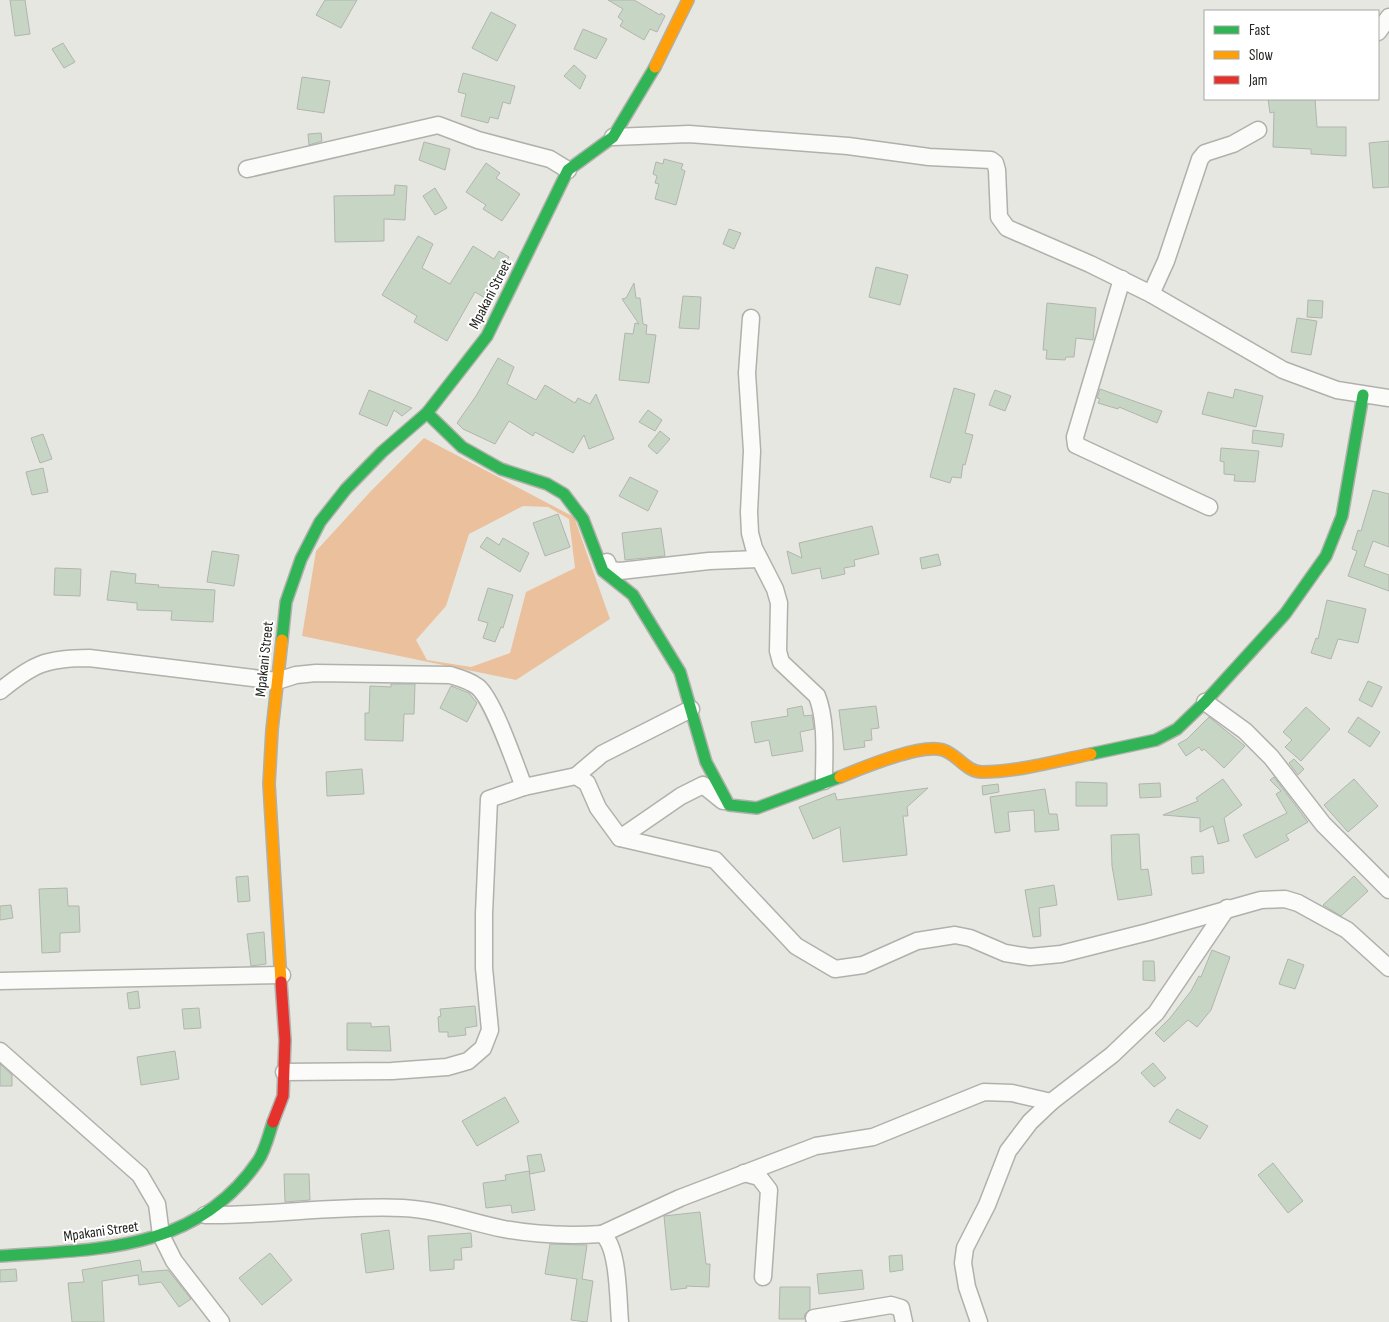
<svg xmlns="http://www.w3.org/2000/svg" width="1389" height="1322" font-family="'Sofia Sans Condensed',sans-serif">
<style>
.green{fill:#ebc09d;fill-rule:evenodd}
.building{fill:#c7d6c4;stroke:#b2b4af}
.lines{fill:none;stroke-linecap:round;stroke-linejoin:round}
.street-casing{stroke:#b0b1ac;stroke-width:19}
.fast-casing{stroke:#b0b1ac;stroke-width:14}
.slow-casing{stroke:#b0b1ac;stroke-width:14}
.jam-casing{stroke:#b0b1ac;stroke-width:14}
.street{stroke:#fbfbfa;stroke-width:16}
.fast{stroke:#30b455;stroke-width:11}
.slow{stroke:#ff9f0a;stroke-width:11}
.jam{stroke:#e5322d;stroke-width:11}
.labels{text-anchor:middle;stroke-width:4;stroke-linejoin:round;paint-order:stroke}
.street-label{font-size:15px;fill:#252621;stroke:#fff}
</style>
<rect width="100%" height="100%" fill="#e6e7e0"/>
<path class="green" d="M424,438L574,517L610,619L516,680L302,636L316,551L371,491ZM523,506L548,507L569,519L575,568L526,592L510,653L471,667L427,660L416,640L446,606L469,534Z"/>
<g class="building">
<path d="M10,0H25L30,34L15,36Z"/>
<path d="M325,0H357L341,28L316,15Z"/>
<path d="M608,0H634L660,15L661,13L665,16L657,32L650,29L644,40L620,26L623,21L618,17L623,9Z"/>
<path d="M491,12L516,25L497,61L472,48Z"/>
<path d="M583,29L607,39L596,59L574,49Z"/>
<path d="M63,43L75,62L64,68L52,49Z"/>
<path d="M574,65L586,76L580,89L564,76Z"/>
<path d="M463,73L515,86L510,104L503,102L498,119L490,117L488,123L461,116L466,94L458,92Z"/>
<path d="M302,77L330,81L324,113L297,109Z"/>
<path d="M1268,99H1315L1317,127H1346V156L1311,154V149L1273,147L1274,112L1270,113Z"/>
<path d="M321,133L322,141L309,145L308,134Z"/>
<path d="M1389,141V187L1373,188L1369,143Z"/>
<path d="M424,142L450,149L445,170L419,160Z"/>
<path d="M664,159L683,164L681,169L685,171L676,205L655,199L659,184L655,183L657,176L653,174L656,162L663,164Z"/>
<path d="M486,163L500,173L496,178L520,194L502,221L483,209L486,205L466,192Z"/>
<path d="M395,185L407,186L405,220L384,219V241L335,242L334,196L394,195Z"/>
<path d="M435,188L447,208L435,215L423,196Z"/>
<path d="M729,229L741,233L734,249L723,244Z"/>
<path d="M418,236L433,244L422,268L450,284L473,246L494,259L499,251L509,257L485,298L475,292L447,341L414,322L417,316L382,295Z"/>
<path d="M876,267L908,275L900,305L869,297Z"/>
<path d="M634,283L636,298H640L643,324L647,325L646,334L656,335L649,383L619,380L625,333L633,334L635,323L639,324L622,299L626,298Z"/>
<path d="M683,296L701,297L699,329L679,328Z"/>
<path d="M1308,300L1323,301L1322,318L1307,317Z"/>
<path d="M1047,303L1096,308L1093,340L1076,338L1074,357H1066L1065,360L1046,359L1047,350H1043Z"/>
<path d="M1297,318L1317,321L1311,355L1291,352Z"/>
<path d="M498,358L514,367L507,384L536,400L545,385L575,403L578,398L590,404L596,394L614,439L589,449L584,435L573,453L535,432L533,436L509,421L495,444L463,429L457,423L476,396Z"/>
<path d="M954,388L975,394L965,433L973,435L965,465L963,464L961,478L952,477L950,483L930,477Z"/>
<path d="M1100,389L1162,411L1157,423L1119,407L1118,409L1098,403L1100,399L1097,398Z"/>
<path d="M1235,389L1263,396L1256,427L1202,414L1208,392L1233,398Z"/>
<path d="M369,390L381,395L412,408L402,416L394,410L387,426L359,414Z"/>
<path d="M995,390L1011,396L1005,411L989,405Z"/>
<path d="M648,410L662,420L655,431L639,422Z"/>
<path d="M1253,430L1284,434L1282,447L1252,443Z"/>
<path d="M660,431L670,439L657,454L648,446Z"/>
<path d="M43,434L52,459L40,463L31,438Z"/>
<path d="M1221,448L1259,451L1255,482L1234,481L1235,475L1224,474V462L1220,461Z"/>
<path d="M43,468L48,492L32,495L26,472Z"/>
<path d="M630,477L658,491L648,511L619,496Z"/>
<path d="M1373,490L1389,494V547L1373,541L1364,566L1389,575V591L1348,576L1357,551L1352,549L1358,530L1361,531Z"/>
<path d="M558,514L570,547L545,556L533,523Z"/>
<path d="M872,526L879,554L854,560L855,566L844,568L845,574L822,579L820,568L792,574L787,551L802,558L799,543Z"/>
<path d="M661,528L665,556L625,560L622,533Z"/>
<path d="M487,537L499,545L503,538L529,553L520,572L480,547Z"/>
<path d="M212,551L239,555L234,586L207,582Z"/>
<path d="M938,554L941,565L922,569L920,558Z"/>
<path d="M55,568L81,569L80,596L54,595Z"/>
<path d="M111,571L136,574L135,583L159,585L158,587L215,590L213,622L171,620L172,611L137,610V603L107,600Z"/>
<path d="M488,588L513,595L503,628L501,627L495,642L483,638L488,623L478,620Z"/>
<path d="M1327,600L1366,609L1358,643L1338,639L1331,659L1311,653L1316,638L1318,639Z"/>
<path d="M1368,681L1382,687L1372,707L1359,700Z"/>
<path d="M391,684H415L414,714H404L403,741L365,740V713H369L370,686L391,687Z"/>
<path d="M451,686L469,693L477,703L467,722L440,708Z"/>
<path d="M802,706L804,716L812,715L814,729L800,732L803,751L772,756L769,740L755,743L751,722L788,716L787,709Z"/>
<path d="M876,706L879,728L871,729L872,740L864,741L865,747L844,750L839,710Z"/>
<path d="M1306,707L1330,729L1301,761L1285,747L1292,740L1283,732Z"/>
<path d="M1209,717L1245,746L1224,768L1204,749L1202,751L1199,747L1186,756L1178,744L1187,739Z"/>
<path d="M1358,717L1380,732L1370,747L1348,732Z"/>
<path d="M1294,759L1304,769L1298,775L1289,763Z"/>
<path d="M362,769L364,794L327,796L326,772Z"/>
<path d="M1274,777L1308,822L1286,835L1289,840L1256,858L1243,835L1287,813L1276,794L1281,791L1270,780Z"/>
<path d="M1223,779L1242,805L1224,818L1229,841L1218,844L1213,826L1200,832V818L1163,815L1198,801L1196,798Z"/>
<path d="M1354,779L1378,806L1348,832L1324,805Z"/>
<path d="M1076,782L1107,783V806H1076Z"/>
<path d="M1160,783L1161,797L1140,798L1139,784Z"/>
<path d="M998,784L999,792L983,795L982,786Z"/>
<path d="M928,788L907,807L908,816H903L907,855L843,862L840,827L813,839L799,807L835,793L837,800Z"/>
<path d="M1045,789L1049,814H1057L1059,830L1035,832L1034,810L1008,812L1010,831L995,833L990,797Z"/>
<path d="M1139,834L1141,870L1148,869L1152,895L1118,900L1112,866L1111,835Z"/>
<path d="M1203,856L1204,873L1192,874L1191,857Z"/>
<path d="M248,876L250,901L238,902L236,877Z"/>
<path d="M1354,876L1368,891L1341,916L1323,905Z"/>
<path d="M1054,885L1057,905L1039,908L1041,936L1033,937L1025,890Z"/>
<path d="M67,888L68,906H79L80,932L60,933V952L42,953L39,889Z"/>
<path d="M11,905L13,918L0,920V906Z"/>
<path d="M264,932L266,964L251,966L247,934Z"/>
<path d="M1212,950L1230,957L1211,1010L1197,1027L1188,1020L1164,1042L1155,1033L1170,1018L1191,991L1199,976L1201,977Z"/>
<path d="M1288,959L1304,965L1295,989L1279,984Z"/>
<path d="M1143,961H1154L1155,981L1143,980Z"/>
<path d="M138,991L140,1008L129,1009L127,993Z"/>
<path d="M475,1006L477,1026L465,1028L466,1035L448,1037V1032H439L438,1017L441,1016L440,1009Z"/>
<path d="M199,1008L201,1028L184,1029L182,1009Z"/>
<path d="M347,1023H371V1027L389,1026L391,1051L347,1050Z"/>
<path d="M175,1051L179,1079L141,1085L137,1057Z"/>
<path d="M1153,1063L1166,1078L1154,1087L1141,1073Z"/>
<path d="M0,1064L12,1075V1086H0Z"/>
<path d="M505,1097L519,1122L477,1146L462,1121Z"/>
<path d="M1177,1109L1208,1126L1200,1139L1169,1122Z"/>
<path d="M541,1154L545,1171L530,1174L527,1156Z"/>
<path d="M1273,1163L1303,1201L1288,1213L1258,1175Z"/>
<path d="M529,1171L535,1210L512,1213L511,1205L486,1208L483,1183L506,1180L505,1175Z"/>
<path d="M284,1174H309L310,1200L285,1202Z"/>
<path d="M700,1212L706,1264H710L709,1287L686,1286L687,1288L671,1290L664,1216Z"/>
<path d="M389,1230L394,1269L366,1273L361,1234Z"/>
<path d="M471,1233L472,1247L461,1248L462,1260H454V1269L430,1271L428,1236Z"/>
<path d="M550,1244L587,1245L582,1279L593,1281L587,1322L571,1320L577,1279L545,1274Z"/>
<path d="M270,1253L292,1280L262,1305L239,1278Z"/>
<path d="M902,1255L903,1270L890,1272L889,1256Z"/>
<path d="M140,1260L142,1272L168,1270L191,1299L179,1307L161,1282L139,1285L138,1275L102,1281L104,1322H72L68,1283L84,1282L82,1270Z"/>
<path d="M16,1269L17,1281L0,1282V1270Z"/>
<path d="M862,1270L864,1289L819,1294L817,1274Z"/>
<path d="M780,1287H810V1309L805,1314L804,1319H779Z"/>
</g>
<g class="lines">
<g class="street-casing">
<g id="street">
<path d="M1378,32L1389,17"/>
<path d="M613,137L689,134L848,146L929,157L991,160L995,163L997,170L999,217L1007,228L1090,264L1151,294L1283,370L1337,390L1389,398"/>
<path d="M247,169L438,125L478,140L550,159L568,170"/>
<path d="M1122,279L1075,437L1076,445L1209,507"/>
<path d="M1151,294L1166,261L1200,159L1205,153L1233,144L1258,130"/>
<path d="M751,318L747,373L752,451L749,512L750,533L754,548L775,589L779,603L778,651L781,662L817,696C827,722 824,754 824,781"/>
<path d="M607,562L610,570L620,571L709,561L758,559"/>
<path d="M0,691C33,664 46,658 89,658L277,681L296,675L316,673L450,675C460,678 469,680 478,687C494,701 515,764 524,787"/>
<path d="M1205,702L1245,731L1271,757L1323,824L1389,890"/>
<path d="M576,776L602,754L691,709"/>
<path d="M620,838L715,860L796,946L835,969L863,965L917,941L955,935L970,938L1005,953L1030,957L1061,954L1148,932L1261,900L1285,899L1298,903L1347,930L1389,968"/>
<path d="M0,981L282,975"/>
<path d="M0,1051L140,1175L157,1204L161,1235L174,1261L221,1322"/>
<path d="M284,1072L392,1071L447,1067L468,1061L483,1048L490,1030L484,968V914L489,799L524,787L576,776L587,783L598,808L620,838L681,796L703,785L723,801"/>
<path d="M744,1173L759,1177L769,1190L763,1277"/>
<path d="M205,1215C271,1216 337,1205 403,1208C440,1210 469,1222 504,1229C536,1235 569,1236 602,1234C619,1246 618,1301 620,1322"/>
<path d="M602,1234L680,1198L816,1146L873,1137L984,1092L1012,1093L1051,1102"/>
<path d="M814,1318L891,1305L901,1308L904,1322"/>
<path d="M979,1322L967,1287L963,1263L965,1248L987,1205L1008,1151L1030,1122L1051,1102L1112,1055L1156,1013L1227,908"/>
</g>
</g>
<g class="fast-casing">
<g id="fast">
<path d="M427,413L462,447L501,469L547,484L564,494L583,519L603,571L633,595L680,672L706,762L729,805L757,808L840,777"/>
<path d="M282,640L286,602L301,559L320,522L346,489L382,452L427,413L487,336L568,170L613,137L655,67"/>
<path d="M1091,754L1156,740L1177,729L1205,702L1285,614L1326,556L1342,516L1363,395"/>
<path d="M0,1256C98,1249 196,1252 258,1161C265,1151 269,1134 273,1122"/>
</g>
</g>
<g class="slow-casing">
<g id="slow">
<path d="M655,67L688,0"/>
<path d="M840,777C862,768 921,743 943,750C957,754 966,772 982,772C1018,772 1055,761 1091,754"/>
<path d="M281,982L269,784L272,730L282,640"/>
</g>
</g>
<g class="jam-casing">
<path id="jam" d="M273,1122L283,1096L285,1040L281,982"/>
</g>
<use href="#street" class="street"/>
<use href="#fast" class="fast"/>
<use href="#slow" class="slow"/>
<use href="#jam" class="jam"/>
</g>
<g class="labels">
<g class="street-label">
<text transform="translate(490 294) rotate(-63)" y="5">Mpakani Street</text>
<text transform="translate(264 659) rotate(-84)" y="5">Mpakani Street</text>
<text transform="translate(101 1231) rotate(-8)" y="5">Mpakani Street</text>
</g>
</g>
<rect x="1204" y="10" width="175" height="90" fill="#ffffff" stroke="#a8a8a6"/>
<rect x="1214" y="26" width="25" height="8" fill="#30b455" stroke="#a8a8a6"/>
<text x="1249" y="35" font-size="15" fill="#252621">Fast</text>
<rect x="1214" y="51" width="25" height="8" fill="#ff9f0a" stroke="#a8a8a6"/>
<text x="1249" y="60" font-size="15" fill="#252621">Slow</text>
<rect x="1214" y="76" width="25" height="8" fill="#e5322d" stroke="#a8a8a6"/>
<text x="1249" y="85" font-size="15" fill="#252621">Jam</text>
</svg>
